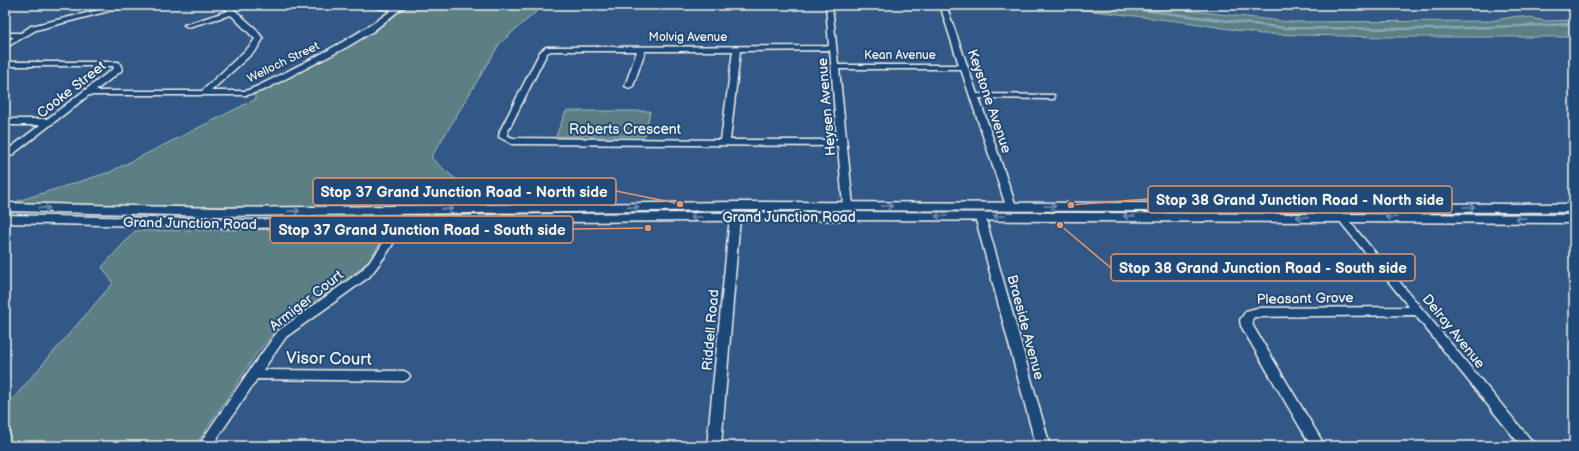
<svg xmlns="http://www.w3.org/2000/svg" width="1579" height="451" font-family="'Balsamiq Sans',sans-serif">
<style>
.green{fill:#5b7f84;stroke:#a8b8b6}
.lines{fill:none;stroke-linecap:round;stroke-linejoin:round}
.stream{stroke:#86a7b7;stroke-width:2.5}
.minor-casing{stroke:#f4f1e8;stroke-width:3}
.secondary-casing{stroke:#f4f1e8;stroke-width:3}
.minor{fill:#1f4a7a;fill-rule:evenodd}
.secondary{fill:#1f4a7a;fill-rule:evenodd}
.oneway{stroke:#748da6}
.labels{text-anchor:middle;stroke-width:4;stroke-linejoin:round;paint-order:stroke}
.far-street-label{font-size:12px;fill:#f4f1e8;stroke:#1f4a7a}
.street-label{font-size:14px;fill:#f4f1e8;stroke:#1f4a7a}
.near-street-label{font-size:17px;fill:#f4f1e8;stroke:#1f4a7a}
.leader{fill:none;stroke:#ed9664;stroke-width:1.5}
.callout-dot{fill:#ed9664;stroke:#1f4a7a;stroke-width:1.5}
.callout{fill:#1f4a7a;stroke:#ed9664;stroke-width:1.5}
.callout-label{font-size:15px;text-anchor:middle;font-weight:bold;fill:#f4f1e8}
</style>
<rect width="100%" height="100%" fill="#325887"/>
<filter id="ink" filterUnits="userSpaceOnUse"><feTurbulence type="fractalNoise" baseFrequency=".025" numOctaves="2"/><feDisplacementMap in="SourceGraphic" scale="8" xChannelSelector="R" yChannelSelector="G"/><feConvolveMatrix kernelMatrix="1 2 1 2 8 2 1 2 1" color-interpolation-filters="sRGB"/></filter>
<g filter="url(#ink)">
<g class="green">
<path d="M409,5H544L500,43L431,158L487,206L267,207L5,205L110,172L256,99L254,94L365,36Z"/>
<path d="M1044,5H1141L1290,22L1490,21L1518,16L1547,21L1574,20V37H1383L1261,34L1192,23Z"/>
<path d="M566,111H650L645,136H556Z"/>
<path d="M376,228L385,234L370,260L347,280L301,311L274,333L257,353L195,446H5V408L113,283L102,267L135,231Z"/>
</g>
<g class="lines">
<path class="stream" d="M1101,5L1285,28L1437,29L1574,24"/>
<g class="minor-casing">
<g id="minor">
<path d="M121,5H132L36,30L5,48V43L14,37H5V33H21L31,26Z"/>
<path d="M222,5H229L255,28L263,39L256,50L211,91H246L258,86C304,63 350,41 392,10L369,7L366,5L396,7L399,5H406L372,32L347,47L264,90L247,95H89L8,158L5,159V152L40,125H5V119H47L114,68L113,66H5V62H119L122,69L121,71L95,91H202L250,46L255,39L231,15L188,27L184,25L228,11Z"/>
<path d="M826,5H832L838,65H959L940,5H946L977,94L1054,95V99H1051L979,98L1016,206L1014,208H1008L1006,206L961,69H839L853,206L848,209L843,206L838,146L512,144L499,137L500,131L540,52L546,47L829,46ZM830,50L837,140H730L740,51ZM551,51H637L625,86L629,88L633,86L645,51H733L721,140L513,138L508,136V131L547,53Z"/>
<path d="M980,213L985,216L1050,446H1036L975,216Z"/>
<path d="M735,214L740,217L721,446H707L730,217Z"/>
<path d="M1341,214L1344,215L1536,446H1521L1415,315L1254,317L1252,320L1253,326L1325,446H1311L1241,326L1240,320L1246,311L1257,308L1409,307L1338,219L1336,217L1338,215Z"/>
<path d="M402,218L407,221L386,255L369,277L286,337L263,370L404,371L408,373L410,376L408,379L404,381L257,379L212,446H198L249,371L278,331L361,271L378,251L398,219Z"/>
</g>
</g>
<g class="secondary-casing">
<g id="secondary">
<path d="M1561,5H1573L1574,13Z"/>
<path d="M736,202L1574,204V212L736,210L219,216L5,211V203L219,208Z"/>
<path d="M849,212L1574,215V223L849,220L559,222L245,228L5,223V215L245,220L559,214Z"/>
</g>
</g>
<use href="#minor" class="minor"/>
<use href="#secondary" class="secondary"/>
</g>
<defs><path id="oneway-shaft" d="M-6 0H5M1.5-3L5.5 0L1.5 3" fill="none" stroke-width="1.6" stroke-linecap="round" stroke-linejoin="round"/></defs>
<g class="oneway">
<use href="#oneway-shaft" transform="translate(887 206)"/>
<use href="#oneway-shaft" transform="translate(1050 206)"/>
<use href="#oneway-shaft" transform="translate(633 207) rotate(-1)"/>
<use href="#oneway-shaft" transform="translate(1469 207)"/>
<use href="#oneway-shaft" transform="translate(44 208) rotate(2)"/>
<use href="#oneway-shaft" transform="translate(447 209) rotate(-1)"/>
<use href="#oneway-shaft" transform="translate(294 211) rotate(-1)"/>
<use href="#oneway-shaft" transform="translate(941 216) rotate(180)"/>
<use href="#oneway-shaft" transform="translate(999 216) rotate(-180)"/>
<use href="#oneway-shaft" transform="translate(1129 216) rotate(180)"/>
<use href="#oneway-shaft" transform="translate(696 217) rotate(180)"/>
<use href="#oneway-shaft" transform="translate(1302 217) rotate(180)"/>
<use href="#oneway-shaft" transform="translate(1391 217) rotate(-180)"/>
<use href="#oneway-shaft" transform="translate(1521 218) rotate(-179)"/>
</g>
</g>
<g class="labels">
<g class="far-street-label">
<text x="688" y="41">Molvig Avenue</text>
<text x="900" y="59">Kean Avenue</text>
<text transform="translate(283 62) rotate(-26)" y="4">Welloch Street</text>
</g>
<g class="street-label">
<text transform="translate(71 89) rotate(-38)" y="5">Cooke Street</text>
<text transform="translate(990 101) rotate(71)" y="5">Keystone Avenue</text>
<text transform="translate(826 107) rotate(-95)" y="5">Heysen Avenue</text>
<text x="625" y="134">Roberts Crescent</text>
<text x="789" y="222">Grand Junction Road</text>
<text transform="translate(190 223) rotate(1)" y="5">Grand Junction Road</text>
<text transform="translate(1305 298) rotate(-1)" y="5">Pleasant Grove</text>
<text transform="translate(306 300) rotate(-38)" y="5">Armiger Court</text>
<text transform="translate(1026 327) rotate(75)" y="5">Braeside Avenue</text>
<text transform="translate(710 330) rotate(-85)" y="5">Riddell Road</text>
<text transform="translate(1454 331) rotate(51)" y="5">Delray Avenue</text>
</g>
<g class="near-street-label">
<text transform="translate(329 358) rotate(1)" y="6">Visor Court</text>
</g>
</g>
<path class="leader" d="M680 204L616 191M1071 205L1148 199M648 228L573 229M1060 225L1111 268"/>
<g class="callout-dot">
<circle cx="680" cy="204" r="4"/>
<circle cx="1071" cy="205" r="4"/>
<circle cx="648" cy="228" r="4"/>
<circle cx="1060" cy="225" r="4"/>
</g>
<g class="callout">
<rect x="313" y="178" width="303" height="27" rx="4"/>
<rect x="1148" y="186" width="304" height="27" rx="4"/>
<rect x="270" y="216" width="303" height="27" rx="4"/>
<rect x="1111" y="254" width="304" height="27" rx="4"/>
</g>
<g class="callout-label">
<text x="464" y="197">Stop 37 Grand Junction Road - North side</text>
<text x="1300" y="205">Stop 38 Grand Junction Road - North side</text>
<text x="422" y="235">Stop 37 Grand Junction Road - South side</text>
<text x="1263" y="273">Stop 38 Grand Junction Road - South side</text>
</g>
<rect width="1579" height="451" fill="none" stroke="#1f4a7a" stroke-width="20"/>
<rect x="10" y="10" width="1559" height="431" fill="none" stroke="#f4f1e8" stroke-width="1.5" filter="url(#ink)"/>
</svg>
